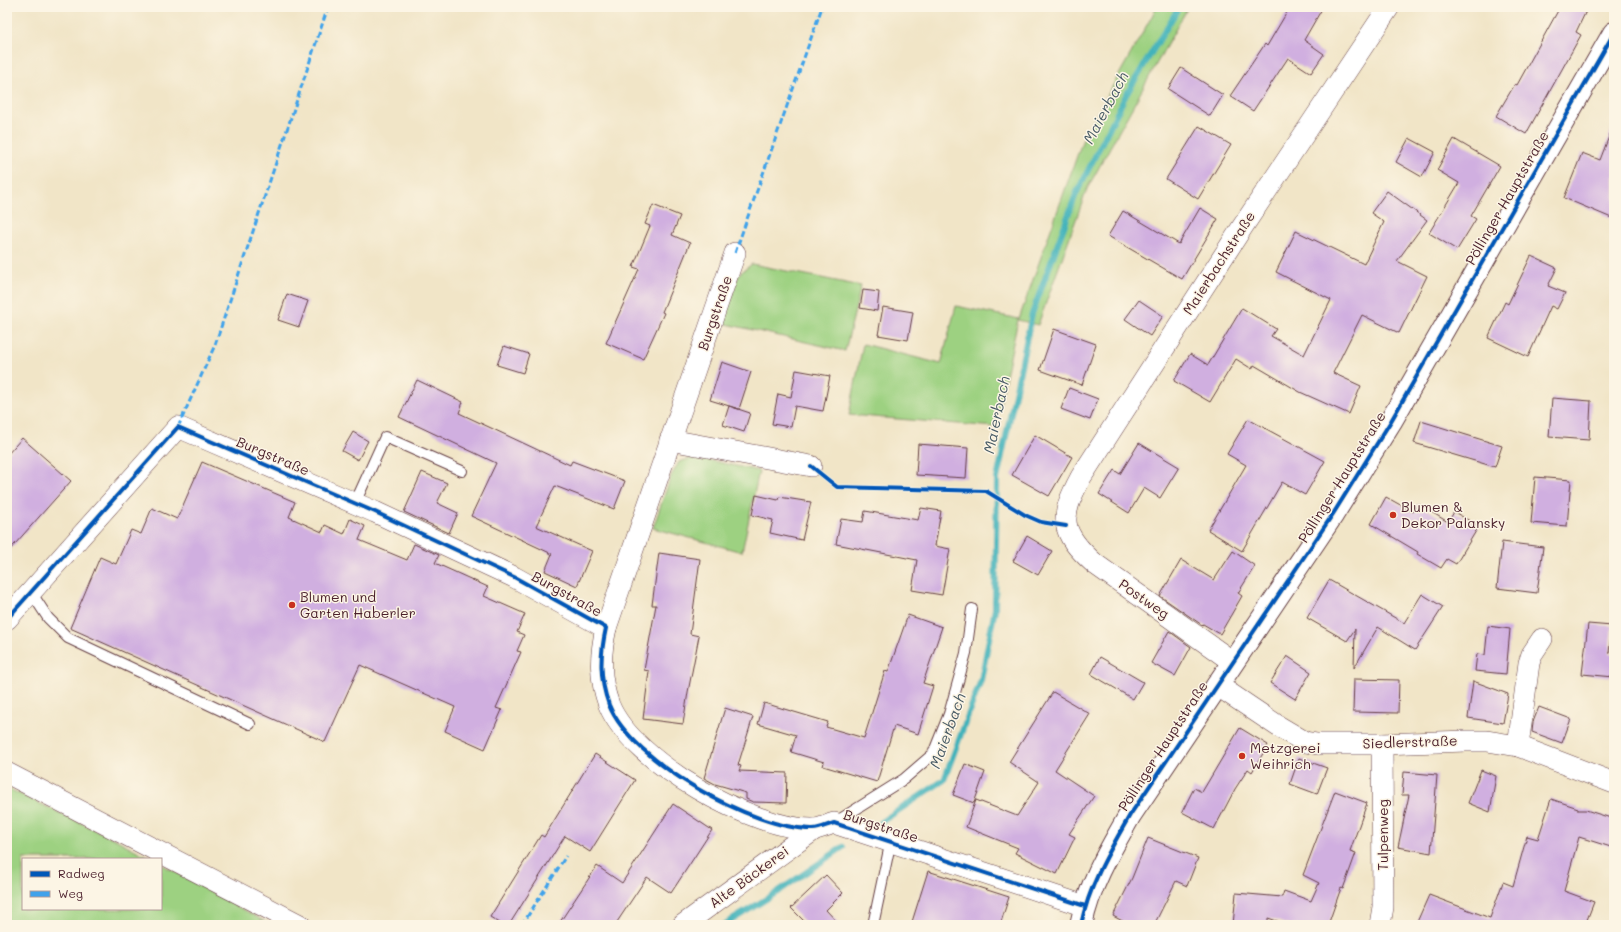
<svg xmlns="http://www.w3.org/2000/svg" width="1621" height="932" font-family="Mali,sans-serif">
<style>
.green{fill:#9dd181;stroke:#747856}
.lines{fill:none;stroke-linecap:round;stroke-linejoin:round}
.stream{stroke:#43b3bb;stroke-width:6}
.building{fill:#d0afe0}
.lane-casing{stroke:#633d42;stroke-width:12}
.street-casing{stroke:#633d42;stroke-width:22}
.secondary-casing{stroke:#633d42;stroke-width:24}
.lane{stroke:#fff;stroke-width:10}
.street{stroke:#fff;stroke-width:21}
.secondary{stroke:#fff;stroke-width:22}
.quiet{stroke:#40a2eb;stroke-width:3;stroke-dasharray:6 3;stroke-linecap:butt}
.cycleway-casing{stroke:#fcf5e5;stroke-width:6}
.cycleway{stroke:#0057b8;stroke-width:4}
.poi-dot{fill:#c8321e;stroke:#fcf5e5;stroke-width:1.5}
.labels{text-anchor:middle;stroke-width:3;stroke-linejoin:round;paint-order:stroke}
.street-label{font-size:14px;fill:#4a1f2b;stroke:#fcf5e5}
.poi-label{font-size:14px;fill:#4a1f2b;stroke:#fcf5e5;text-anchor:start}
.water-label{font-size:15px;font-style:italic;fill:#475a65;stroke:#fcf5e5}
</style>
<rect width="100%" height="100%" fill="#fcf5e5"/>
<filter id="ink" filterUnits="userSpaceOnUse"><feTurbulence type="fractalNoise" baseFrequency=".025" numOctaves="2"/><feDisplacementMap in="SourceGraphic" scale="8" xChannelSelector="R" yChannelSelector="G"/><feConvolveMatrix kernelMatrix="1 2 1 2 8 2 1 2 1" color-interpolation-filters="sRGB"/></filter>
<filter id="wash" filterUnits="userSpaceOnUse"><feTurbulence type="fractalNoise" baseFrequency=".012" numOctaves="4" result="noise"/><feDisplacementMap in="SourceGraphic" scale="16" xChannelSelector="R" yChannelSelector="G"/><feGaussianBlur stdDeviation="0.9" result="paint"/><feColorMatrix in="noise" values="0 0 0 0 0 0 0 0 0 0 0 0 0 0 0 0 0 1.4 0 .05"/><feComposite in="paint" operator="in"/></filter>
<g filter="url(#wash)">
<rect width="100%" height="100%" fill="#f1e5c7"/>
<g class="green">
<path d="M1157,7H1188L1087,189L1038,325L1018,320L995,427L849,415L863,344L941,364L956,306L1019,319L1083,139Z"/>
<path d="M752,264L861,286L845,351L722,323L739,274Z"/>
<path d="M695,457L759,471L742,552L653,528L671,476L679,462Z"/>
<path d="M7,788L117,840L152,859H23V909H161V864L271,925H7Z"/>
</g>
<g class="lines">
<g class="stream">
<path d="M881,822L944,780L981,680L995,609L997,479L1032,314L1076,194L1126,95L1179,7"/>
<path d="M724,925L776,893L843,847"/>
</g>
</g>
<g id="blocks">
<g class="building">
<path d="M1290,7H1323L1304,40L1324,54L1311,73L1288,58L1253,111L1230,96L1265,44L1267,46Z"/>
<path d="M1560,7H1588L1576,32L1581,35L1526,134L1496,116L1515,84L1517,85Z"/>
<path d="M1181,68L1223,95L1210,116L1168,89Z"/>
<path d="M1199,126L1231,145L1198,199L1166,179Z"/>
<path d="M1613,126L1614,127V219L1564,198L1582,153L1600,160Z"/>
<path d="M1409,138L1435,152L1422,177L1396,162Z"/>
<path d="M1454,139L1500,166L1471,216L1476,219L1457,250L1429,233L1459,183L1437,170Z"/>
<path d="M1387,191L1427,220L1397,261L1427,276L1399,333L1362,315L1333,373L1361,386L1349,414L1300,392L1254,365L1252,369L1236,359L1210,402L1174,381L1190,354L1208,365L1242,308L1276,329L1271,336L1304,355L1331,300L1276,272L1296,231L1364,264L1384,222L1371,213Z"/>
<path d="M653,205L680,216L672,235L690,243L662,312L664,313L643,359L606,343L639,269L633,267L650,226L645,224Z"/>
<path d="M1200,208L1218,219L1182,279L1108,236L1123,211L1179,244Z"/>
<path d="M1531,256L1557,268L1548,286L1565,293L1557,309L1551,306L1528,357L1488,338L1505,302L1508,304Z"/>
<path d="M863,290L879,292L877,311L860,308Z"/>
<path d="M287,294L308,301L299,327L278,320Z"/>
<path d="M1139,300L1163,316L1150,336L1125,319Z"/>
<path d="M883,307L913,312L908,340L878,335Z"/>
<path d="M1054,329L1096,344L1082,385L1040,370Z"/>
<path d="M504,346L529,354L523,373L497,365Z"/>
<path d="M722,362L751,372L739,409L710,400Z"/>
<path d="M796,370L830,376L823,411L795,406L791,427L772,424L778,394L791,397Z"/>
<path d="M417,380L463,402L459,413L570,465L572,461L625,481L614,509L555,486L536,526L592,551L577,586L545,571L552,554L471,516L496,463L399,417Z"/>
<path d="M1069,388L1098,399L1090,420L1061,409Z"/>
<path d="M1552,398L1591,401L1589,440L1549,437Z"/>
<path d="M729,406L750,413L744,432L723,425Z"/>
<path d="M1248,419L1325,461L1305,495L1282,482L1242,551L1208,530L1246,465L1227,454Z"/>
<path d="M1421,421L1502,446L1495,467L1414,443Z"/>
<path d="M353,432L368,441L358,460L342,451Z"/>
<path d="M1035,435L1072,457L1049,496L1012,475Z"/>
<path d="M22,438L71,481L7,553V455Z"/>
<path d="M1139,443L1179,467L1160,498L1144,488L1129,513L1099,494L1114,470L1120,474Z"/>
<path d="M918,444L968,448L966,478L916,475Z"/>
<path d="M202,462L295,502L289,517L322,532L325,525L344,534L350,519L365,526L359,540L407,560L414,544L439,555L435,563L488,587L484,596L525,614L517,632L524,635L517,651L521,652L496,708L502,710L485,749L445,731L455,707L360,665L325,742L70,628L100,557L116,564L131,530L141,534L152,508L177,519Z"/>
<path d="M422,472L447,483L437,503L458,513L449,533L404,512Z"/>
<path d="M1535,477L1571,480L1567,526L1531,523Z"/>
<path d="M756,495L778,500L779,497L811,502L802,540L770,533L773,520L752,515Z"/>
<path d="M1386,497L1413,512L1418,504L1448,522L1454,512L1479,526L1456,564L1447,559L1441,568L1417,554L1418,552L1371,524Z"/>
<path d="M921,508L941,511L935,546L950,549L942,595L912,590L917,560L836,544L841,519L863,522L865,511L918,520Z"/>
<path d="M1027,536L1052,551L1038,575L1013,561Z"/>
<path d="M1502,542L1543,547L1537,593L1497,588Z"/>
<path d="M1233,551L1255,566L1238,593L1242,596L1220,634L1203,624L1202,625L1160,596L1181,560L1214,580Z"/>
<path d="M659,553L700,559L690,634L699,636L688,692L683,724L643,719L649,671L644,670L656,605H652Z"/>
<path d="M1329,580L1404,623L1422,594L1443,607L1415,650L1378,627L1354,668L1355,629L1347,641L1307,618Z"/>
<path d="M908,615L942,627L923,683L933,686L918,734L894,726L877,782L823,766L824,762L791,752L796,735L758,724L764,703L828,722L826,727L864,738L885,671L888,672Z"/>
<path d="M1588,624L1612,626L1609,653L1614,654V677L1582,674Z"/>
<path d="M1488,626L1510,629L1506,674L1475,671L1477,654L1485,655Z"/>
<path d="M1169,631L1191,647L1175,676L1151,663Z"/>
<path d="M1287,656L1311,672L1295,699L1270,683Z"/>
<path d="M1100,657L1143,682L1133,699L1091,674Z"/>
<path d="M1354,679L1399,680L1398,713L1353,712Z"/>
<path d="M1473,681L1508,694L1503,723L1468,718Z"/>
<path d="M1053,692L1090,714L1055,770L1094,796L1069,834L1075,837L1057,874L1015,853L1018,848L966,827L976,800L1017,816L1039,782L1009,762Z"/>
<path d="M1539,707L1571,719L1562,743L1532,732L1533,722Z"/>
<path d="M725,708L753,717L738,765L741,766L739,771L787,773L786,803L753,802L746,799V793L715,784L704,778Z"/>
<path d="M1240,728L1268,745L1252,772L1248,769L1235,789L1214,829L1182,812L1194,788L1202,792Z"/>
<path d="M595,754L635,780L590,852L565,836L509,925H503L490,917L541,835L544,837Z"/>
<path d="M1299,758L1327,768L1317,794L1290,784Z"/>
<path d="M965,764L985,772L974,803L953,795Z"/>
<path d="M1481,770L1496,776L1490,812L1468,803Z"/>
<path d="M1404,772L1437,775L1431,853L1398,847L1409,795H1402Z"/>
<path d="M1335,791L1367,803L1350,851L1356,853L1343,889L1341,888L1328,925H1289L1268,918V925H1233L1236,893L1282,897L1284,891L1311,901L1319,883L1303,875Z"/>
<path d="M1551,799L1578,808V810H1586L1614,819V848L1579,837L1564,891L1594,902L1585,925H1427L1417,922L1429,895L1490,918L1503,882L1513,886L1527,836L1538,839Z"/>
<path d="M673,804L712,830L671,893L647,877L615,925H558L597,866L622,883Z"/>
<path d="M1148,838L1198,858L1187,886L1176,881L1154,925H1130L1113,916L1132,878Z"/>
<path d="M928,871L1009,897L1000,925H911Z"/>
<path d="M826,875L843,893L826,910L840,925H808L791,908Z"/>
</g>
</g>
</g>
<g filter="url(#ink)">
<use href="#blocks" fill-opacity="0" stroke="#633d42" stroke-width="1"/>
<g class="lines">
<g class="lane-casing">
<g id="lane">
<path d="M355,503L385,437L462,471"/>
<path d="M31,592L48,618L68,638L250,724"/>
<path d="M834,823L904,779L933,754L949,714L966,653L972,609"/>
<path d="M873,925L891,840"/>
</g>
</g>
<g class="street-casing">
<g id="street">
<path d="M670,440L811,466"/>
<path d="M7,619L178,427L375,512L514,577L606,628C600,655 599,678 609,705C632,762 754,830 813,829C820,829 827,825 834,823L1085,906"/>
<path d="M606,628L735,253"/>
<path d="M1233,662L1095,564C1059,532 1059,518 1081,477L1243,226L1389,7"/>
<path d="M1217,685L1278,726L1305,742L1317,744H1382L1466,741H1487L1518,746L1614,783"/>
<path d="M1518,746L1529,663L1532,654L1542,639"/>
<path d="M7,773L300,925"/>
<path d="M683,925L815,829"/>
<path d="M1380,925L1383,907L1382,744"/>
</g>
</g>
<g class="secondary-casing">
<path id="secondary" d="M1081,925C1089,885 1110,850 1130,815L1333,514L1391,421L1614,33"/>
</g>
<use href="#lane" class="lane"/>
<use href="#street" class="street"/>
<use href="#secondary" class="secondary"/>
<g class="quiet">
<path d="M735,253L822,7"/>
<path d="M178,427L215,345L328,7"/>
<path d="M522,925L566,856"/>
</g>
<g class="cycleway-casing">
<g id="cycleway">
<path d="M811,466L837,487L986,491L1025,515L1041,522L1066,526"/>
<path d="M7,619L178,427L375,512L514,577L606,628C600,655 599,678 609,705C632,762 754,830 813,829C820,829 827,825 834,823L1085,906"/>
<path d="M1081,925C1089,885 1110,850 1130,815L1333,514L1391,421L1614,33"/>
</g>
</g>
<use href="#cycleway" class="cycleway"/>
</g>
</g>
<g class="poi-dot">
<circle cx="1393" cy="515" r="4"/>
<circle cx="292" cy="605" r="4"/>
<circle cx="1242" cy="756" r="4"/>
</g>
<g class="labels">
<g class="street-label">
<text transform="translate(1507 198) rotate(-60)" y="5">Pöllinger Hauptstraße</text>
<text transform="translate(1219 263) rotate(-57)" y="5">Maierbachstraße</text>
<text transform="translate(715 313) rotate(-71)" y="5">Burgstraße</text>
<text transform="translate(273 456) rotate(23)" y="5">Burgstraße</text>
<text transform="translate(1342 477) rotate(-58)" y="5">Pöllinger Hauptstraße</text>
<text transform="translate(567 594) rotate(29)" y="5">Burgstraße</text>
<text transform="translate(1144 599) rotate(35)" y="5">Postweg</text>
<text transform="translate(1410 742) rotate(-2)" y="5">Siedlerstraße</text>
<text transform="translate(1163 746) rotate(-57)" y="5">Pöllinger Hauptstraße</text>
<text transform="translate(881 826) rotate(18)" y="5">Burgstraße</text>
<text transform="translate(1383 835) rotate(-90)" y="5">Tulpenweg</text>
<text transform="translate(749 877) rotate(-36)" y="5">Alte Bäckerei</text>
</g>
<g class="poi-label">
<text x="1401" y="512">Blumen &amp;<tspan x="1401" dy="16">Dekor Palansky</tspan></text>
<text x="300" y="602">Blumen und<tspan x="300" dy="16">Garten Haberler</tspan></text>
<text x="1250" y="753">Metzgerei<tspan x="1250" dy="16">Weihrich</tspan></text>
</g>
<g class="water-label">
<text transform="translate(1106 108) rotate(-62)" y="5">Maierbach</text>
<text transform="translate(997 415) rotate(-78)" y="5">Maierbach</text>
<text transform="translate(948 731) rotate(-70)" y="5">Maierbach</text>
</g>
</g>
<rect width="1621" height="932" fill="none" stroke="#fcf5e5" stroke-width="24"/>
<rect x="22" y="858" width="140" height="52" fill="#fcf5e5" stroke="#b59f9b"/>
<rect x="30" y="871" width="20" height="6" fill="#0057b8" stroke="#b59f9b"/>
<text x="58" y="878" font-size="12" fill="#4a1f2b">Radweg</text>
<rect x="30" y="891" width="20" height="6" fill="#40a2eb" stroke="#b59f9b"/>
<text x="58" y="898" font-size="12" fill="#4a1f2b">Weg</text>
</svg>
